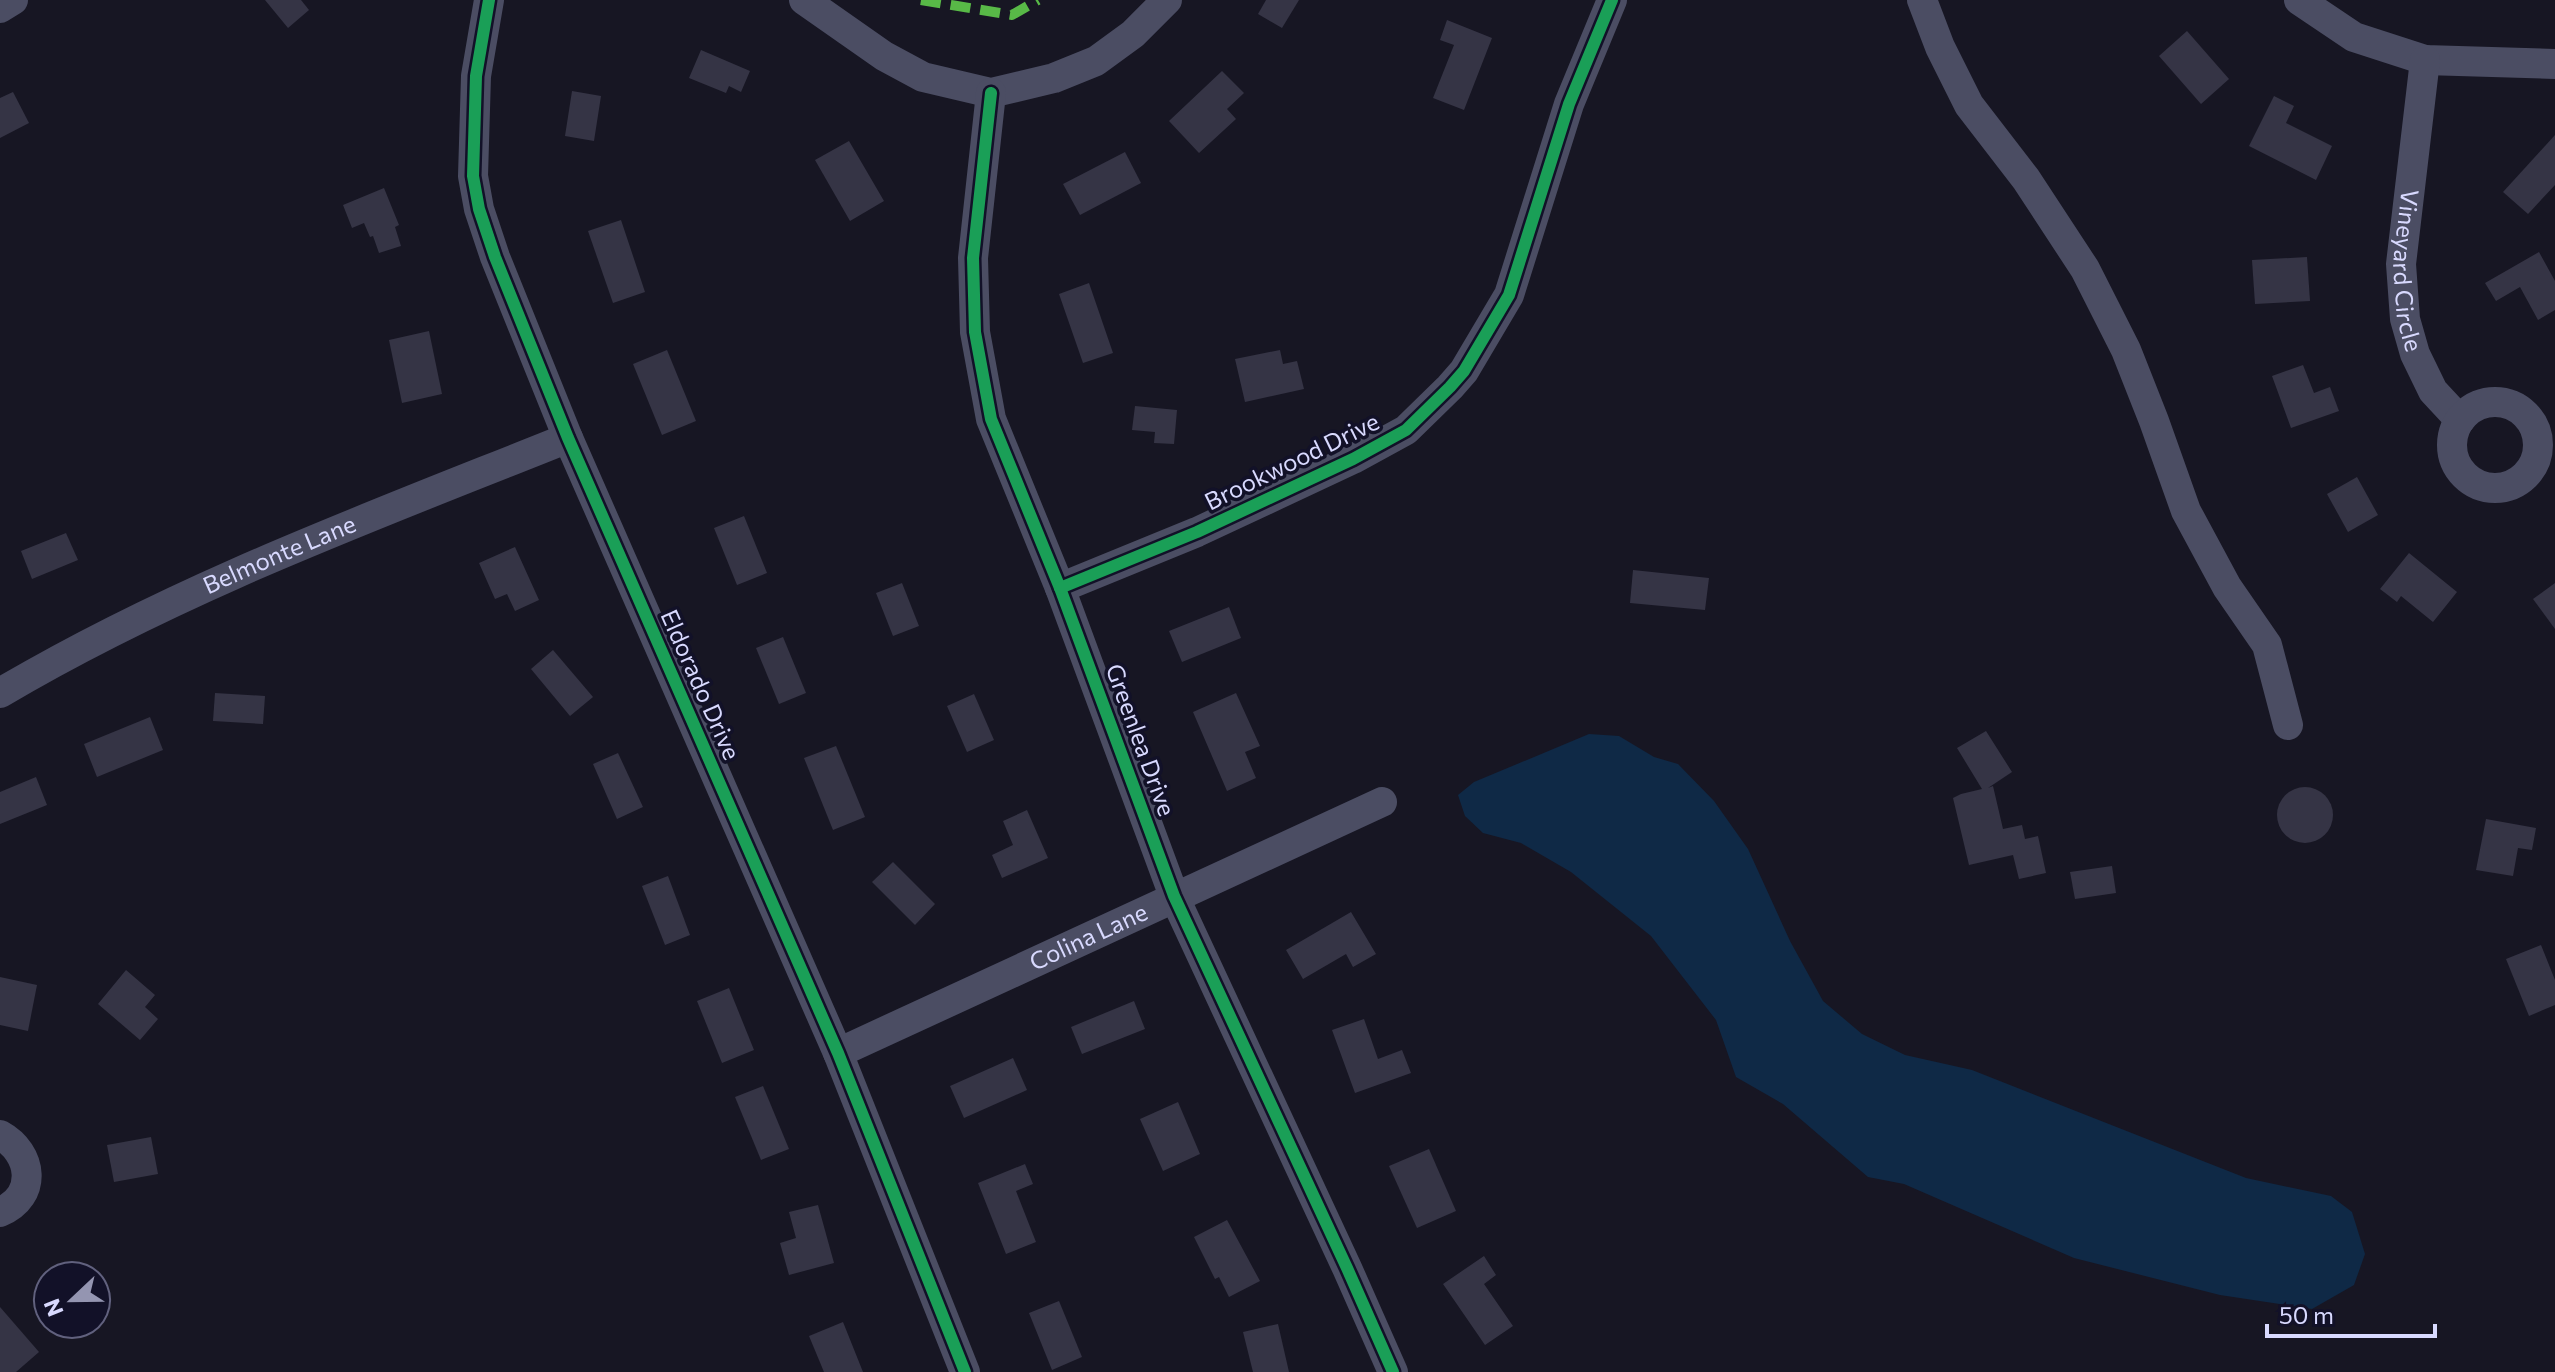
<svg xmlns="http://www.w3.org/2000/svg" width="2555" height="1372" font-family="Commissioner,sans-serif">
<style>
.water{fill:#0f2946}
.building{fill:#353445}
.lines{fill:none;stroke-linecap:round;stroke-linejoin:round}
.minor{stroke:#4b4d63;stroke-width:30}
.quiet{stroke:#58b947;stroke-width:10;stroke-dasharray:20 10;stroke-linecap:butt}
.cycleway-casing{stroke:#121128;stroke-width:17}
.cycleway{stroke:#1a9f57;stroke-width:12}
.labels{text-anchor:middle;stroke-width:7;stroke-linejoin:round;paint-order:stroke}
.street-label{font-size:24px;fill:#d8d9fe;stroke:#121128}
</style>
<rect width="100%" height="100%" fill="#171623"/>
<path class="water" d="M1589,734L1619,736L1654,757L1678,764L1714,801L1748,849L1790,941L1823,1001L1862,1034L1905,1055L1972,1070L2246,1178L2331,1196L2352,1212L2365,1254L2354,1285L2312,1309L2220,1295L2074,1258L1904,1184L1868,1177L1783,1104L1736,1077L1716,1020L1651,936L1571,872L1521,843L1483,833L1465,816L1458,795L1474,782Z"/>
<g class="building">
<path d="M265,0H301L309,10L288,28Z"/>
<path d="M1266,0H1299L1282,28L1258,14Z"/>
<path d="M1447,20L1492,38L1464,110L1433,98L1454,45L1440,40Z"/>
<path d="M2187,31L2229,79L2201,104L2159,56Z"/>
<path d="M701,50L750,71L741,92L729,86L726,93L689,78Z"/>
<path d="M1222,71L1244,93L1227,109L1236,119L1199,153L1169,121Z"/>
<path d="M572,91L601,96L594,141L565,136Z"/>
<path d="M13,92L29,123L0,138V98Z"/>
<path d="M2274,96L2294,106L2286,123L2332,146L2316,180L2249,146Z"/>
<path d="M2555,135V185L2528,214L2503,192Z"/>
<path d="M849,141L884,201L850,221L815,160Z"/>
<path d="M1125,152L1141,183L1080,215L1063,184Z"/>
<path d="M384,188L399,225L395,227L401,246L379,253L373,236L370,237L364,223L352,228L343,205Z"/>
<path d="M621,220L645,292L613,303L588,231Z"/>
<path d="M2539,252L2555,281V310L2538,320L2520,287L2496,301L2485,283Z"/>
<path d="M2307,257L2310,301L2255,304L2252,260Z"/>
<path d="M1089,283L1113,353L1083,363L1059,294Z"/>
<path d="M429,331L442,394L402,403L389,340Z"/>
<path d="M667,350L696,421L662,435L633,364Z"/>
<path d="M1280,350L1283,364L1297,361L1304,389L1245,402L1235,359Z"/>
<path d="M2303,365L2314,393L2330,387L2339,411L2291,428L2272,376Z"/>
<path d="M1135,406L1177,410L1174,444L1154,443L1155,432L1132,430Z"/>
<path d="M2357,477L2378,515L2348,532L2327,494Z"/>
<path d="M744,516L767,573L737,585L714,528Z"/>
<path d="M66,533L78,560L32,579L21,551Z"/>
<path d="M515,547L539,600L515,611L507,594L495,599L479,563Z"/>
<path d="M2409,553L2457,592L2433,622L2401,596L2397,602L2380,589Z"/>
<path d="M1633,570L1709,578L1705,610L1630,603Z"/>
<path d="M902,583L919,626L893,636L876,593Z"/>
<path d="M2555,583V629L2533,599Z"/>
<path d="M1229,607L1241,638L1182,662L1169,631Z"/>
<path d="M783,637L806,693L779,704L756,648Z"/>
<path d="M553,650L593,697L570,716L531,669Z"/>
<path d="M215,693L265,696L263,724L213,721Z"/>
<path d="M1236,693L1260,746L1245,752L1256,778L1227,791L1193,712Z"/>
<path d="M974,694L994,740L967,752L947,706Z"/>
<path d="M150,717L163,750L97,777L84,744Z"/>
<path d="M1986,731L2012,772L1988,788L1993,786L2003,829L2022,825L2025,839L2038,836L2046,873L2019,879L2013,855L1969,865L1953,798L1961,794L1982,789L1957,748Z"/>
<path d="M836,746L865,817L833,830L804,758Z"/>
<path d="M618,753L643,807L617,819L593,764Z"/>
<path d="M36,777L47,805L0,824V792Z"/>
<circle cx="2305" cy="815" r="28"/>
<path d="M1027,810L1048,858L1002,878L992,855L1013,845L1003,821Z"/>
<path d="M2486,819L2536,828L2532,850L2518,848L2513,876L2476,870Z"/>
<path d="M893,862L935,904L915,925L872,882Z"/>
<path d="M2112,866L2116,893L2075,899L2070,872Z"/>
<path d="M668,876L690,935L665,945L642,886Z"/>
<path d="M1351,912L1376,954L1353,967L1346,954L1303,979L1286,950Z"/>
<path d="M2541,945L2555,980V1005L2529,1016L2506,959Z"/>
<path d="M126,970L155,995L145,1007L158,1019L140,1040L98,1004Z"/>
<path d="M0,977L37,985L28,1031L0,1025Z"/>
<path d="M729,988L754,1050L722,1063L697,1001Z"/>
<path d="M1134,1001L1145,1029L1082,1054L1071,1027Z"/>
<path d="M1364,1019L1378,1059L1402,1050L1411,1073L1355,1093L1332,1030Z"/>
<path d="M1013,1058L1027,1090L964,1118L950,1086Z"/>
<path d="M763,1086L789,1149L761,1160L735,1097Z"/>
<path d="M1178,1102L1200,1154L1163,1171L1140,1119Z"/>
<path d="M151,1137L158,1174L114,1182L107,1145Z"/>
<path d="M1429,1149L1456,1211L1417,1228L1389,1166Z"/>
<path d="M1025,1164L1033,1184L1016,1191L1036,1242L1006,1254L978,1183Z"/>
<path d="M818,1205L834,1263L789,1275L780,1243L796,1238L789,1212Z"/>
<path d="M1227,1220L1260,1281L1229,1297L1219,1277L1215,1279L1194,1237Z"/>
<path d="M1484,1256L1496,1275L1484,1284L1513,1326L1485,1345L1443,1284Z"/>
<path d="M1059,1301L1082,1357L1052,1370L1029,1313Z"/>
<path d="M0,1307L39,1352L16,1372H0Z"/>
<path d="M843,1322L863,1372H824L809,1336Z"/>
<path d="M1278,1324L1289,1372H1253L1243,1332Z"/>
</g>
<g class="lines">
<g class="minor">
<path d="M489,0L476,76L473,176L479,209L495,257L568,438L838,1053L965,1372"/>
<path d="M804,0L884,56L923,77L991,93L1054,78L1096,61L1133,34L1167,0"/>
<path d="M1922,0L1940,47L1969,105L2026,179L2085,269L2126,350L2154,421L2186,511L2227,587L2267,645L2288,725"/>
<path d="M2299,0L2354,37L2425,60L2555,64"/>
<path d="M0,8L13,0"/>
<path id="s1" d="M2425,60L2401,264L2405,319L2415,354L2433,391L2460,420"/>
<path d="M991,93L973,258L975,332L991,419L1060,588L1174,896L1347,1268L1393,1372"/>
<circle cx="2495" cy="445" r="43"/>
<path d="M1060,588L1197,532L1353,459L1406,430L1450,387L1464,371L1509,295L1569,104L1612,0"/>
<path id="s2" d="M0,693C179,587 376,515 568,438"/>
<path id="s3" d="M838,1053L1382,802"/>
<path d="M0,1135C33,1153 38,1196 0,1212"/>
</g>
<path class="quiet" d="M921,0L1012,15L1038,0"/>
<g class="cycleway-casing">
<g id="cycleway">
<path d="M489,0L476,76L473,176L479,209L495,257L568,438L838,1053L965,1372"/>
<path d="M991,93L973,258L975,332L991,419L1060,588L1174,896L1347,1268L1393,1372"/>
<path d="M1060,588L1197,532L1353,459L1406,430L1450,387L1464,371L1509,295L1569,104L1612,0"/>
</g>
</g>
<use href="#cycleway" class="cycleway"/>
</g>
<g class="labels">
<g class="street-label">
<text dy="8" stroke="none"><textPath href="#s1" startOffset="212">Vineyard Circle</textPath></text>
<text transform="translate(1292 462) rotate(-26)" y="8">Brookwood Drive</text>
<text dy="8" stroke="none"><textPath href="#s2" startOffset="312">Belmonte Lane</textPath></text>
<text transform="translate(700 685) rotate(66)" y="8">Eldorado Drive</text>
<text transform="translate(1140 740) rotate(70)" y="8">Greenlea Drive</text>
<text dy="8" stroke="none"><textPath href="#s3" startOffset="276">Colina Lane</textPath></text>
</g>
</g>
<g transform="translate(72 1300) rotate(248)"><circle r="38" fill="#121128" stroke="#61617e" stroke-width="2"/>
<path d="M0-6L14 30L0 20L-14 30Z" fill="#9495b1"/>
<text y="-12" font-size="22" font-weight="bold" text-anchor="middle" fill="#d8d9fe">N</text>
</g>
<path d="M2267 1324v12h168v-12" fill="none" stroke="#d8d9fe" stroke-width="4"/>
<text x="2279" y="1324" font-size="24" fill="#d8d9fe" stroke="#121128" stroke-width="6" paint-order="stroke">50 m</text>
</svg>
